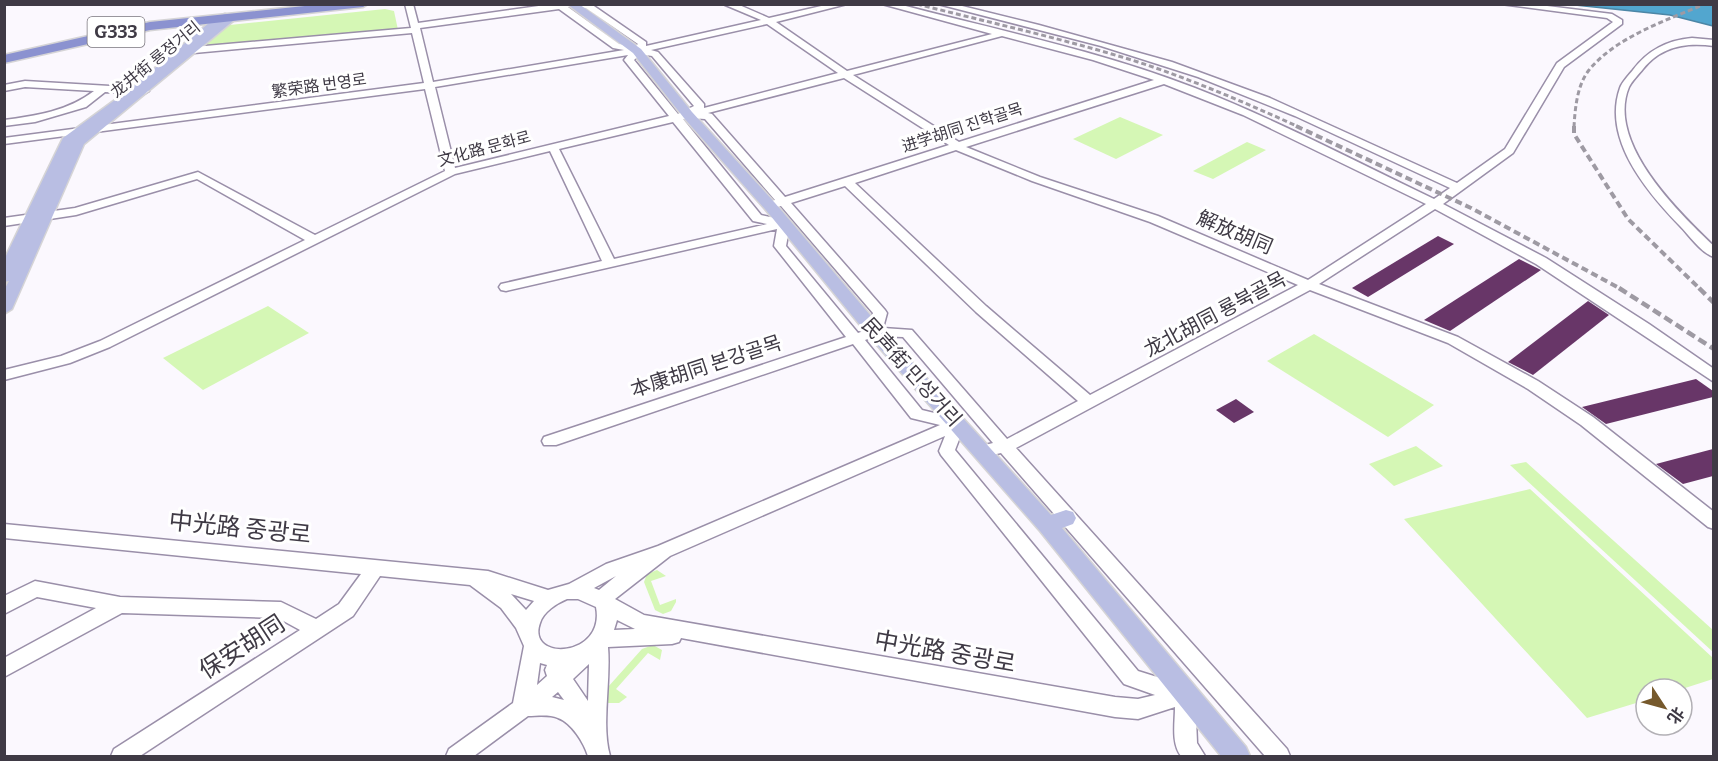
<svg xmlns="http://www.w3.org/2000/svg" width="1718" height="761" font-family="Bitter,'Noto Sans SC','Noto Sans KR',serif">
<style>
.green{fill:#d5f7b5}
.water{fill:#52a6cf;stroke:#4c86a6;stroke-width:1.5}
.building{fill:#683668}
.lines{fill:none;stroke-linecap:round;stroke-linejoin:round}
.minor-casing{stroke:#9a8fa9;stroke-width:3}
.major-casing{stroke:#d5d4d6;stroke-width:3}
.highway-casing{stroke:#d5d4d6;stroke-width:3}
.minor{fill:#fff;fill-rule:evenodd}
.major{fill:#b9bee3;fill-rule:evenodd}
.highway{fill:#8b92d0;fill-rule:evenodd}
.rail-far2{stroke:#9e9aa3;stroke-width:3;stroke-dasharray:5 3;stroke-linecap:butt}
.rail-far1{stroke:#9e9aa3;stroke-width:4;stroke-dasharray:7 4;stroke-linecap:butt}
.rail{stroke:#9e9aa3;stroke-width:4.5;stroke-dasharray:9 4.5;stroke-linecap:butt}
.labels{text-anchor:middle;stroke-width:6;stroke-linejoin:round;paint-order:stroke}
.far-street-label{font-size:16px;fill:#3f3a45;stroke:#fff}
.shield{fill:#fff;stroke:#79757d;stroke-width:1.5}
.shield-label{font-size:18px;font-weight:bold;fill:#3f3a45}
.street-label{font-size:20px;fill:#3f3a45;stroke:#fff}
.near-street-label{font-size:24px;fill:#3f3a45;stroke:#fff}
</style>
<rect width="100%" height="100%" fill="#fbf8fe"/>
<g class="green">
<path d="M385,9L394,11L398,30L199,47L220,26Z"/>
<path d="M1120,117L1163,135L1116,159L1073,139Z"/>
<path d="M1247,142L1266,150L1213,179L1193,171Z"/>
<path d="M268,306L309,333L203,390L163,358Z"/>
<path d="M1314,334L1434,405L1388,437L1267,361Z"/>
<path d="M1416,446L1443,466L1394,486L1369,464Z"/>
<path d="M1526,462L1713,630V652L1510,465Z"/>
<path d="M1530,489L1713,658V679L1682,689H1646V700L1587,718L1404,519Z"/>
<path d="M657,570L666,576L651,581L660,605L676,599V602L671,611L663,614L655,610L644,582L647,574Z"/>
<path d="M653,645L662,650L660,660L648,653L616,689L627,697L619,703H608L606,691L608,687L642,649Z"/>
</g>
<path class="water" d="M1575,5H1713V26L1670,15Z"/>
<g class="building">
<path d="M1438,236L1454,244L1368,297L1352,288Z"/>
<path d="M1519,259L1541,270L1450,331L1424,320Z"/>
<path d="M1588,301L1609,315L1533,375L1508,362Z"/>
<path d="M1696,379L1713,391V397L1606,424L1582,407Z"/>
<path d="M1236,399L1254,412L1234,423L1216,410Z"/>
<path d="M1713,449V476L1683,484L1656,464Z"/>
</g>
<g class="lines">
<g class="minor-casing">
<g id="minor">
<path d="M405,4H413L418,23L553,4H591L646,42V46L761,20L723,4H737L769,18L830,4H847L776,22L847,71L992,34L882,4H898C997,30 1100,51 1195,88C1277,120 1355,161 1434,199L1450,188L1295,116L1198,77L1101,46L938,4H954L1039,25L1172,62L1270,98L1457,183L1505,149L1557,63L1613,22L1607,18L1501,4H1531L1612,14L1622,20V24L1564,67L1513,153L1443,204L1546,258L1649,324L1714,369V382L1536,264L1435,209L1319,284L1458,337L1538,381L1593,417L1714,512V529L1708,527L1581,425L1528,389L1448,343L1310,290L1016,448L1287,749L1290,756H1265L1001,453L983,457L977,455L975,451L977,447L993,443L903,337L876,336L865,340L922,410L963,420L965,424L955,450L1138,671L1192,688L1195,695L1197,743L1205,756H1181C1171,743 1175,723 1175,707L1138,719L1115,717L681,638L679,642L672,644L608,647C611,682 601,725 610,756H588C584,743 572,723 558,718C549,714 537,716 528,716L474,756H446L449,749L513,703L524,646L516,628L501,608L470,585L380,576L353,616L140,756H111L114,749L300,630L278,618L122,613L4,677V658L96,608L37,597L4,614V596L35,581L120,597L281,602L316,619L339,604L361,574L4,538V524L488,571L548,590L569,584L606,564L658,546L940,425L911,418L853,344L556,445H544L542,441L544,437L846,337L774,246L777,229L506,291L501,290L499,287L501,284L602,261L550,151L455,174L110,347L70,363L4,380V370L61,356L100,341L305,240L197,179L76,215L4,226V218L75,208L198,172L315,235L445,171L425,89L4,144V138L424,83L412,33L194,53L189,50L194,47L411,28ZM570,6L586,8L638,44L635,47L619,44L568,7ZM559,9L613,48L624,50L433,82L420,28ZM767,24L838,73L704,108V104L658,52L651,50ZM1002,36L1093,60L1154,80L959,142L853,75ZM640,54L652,56L694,106L678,114L634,60ZM628,55L624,60L669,116L455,168L435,87ZM844,78L949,145L785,197L712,114L708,113ZM1164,84L1243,115L1426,204L1308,280L1158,216L1040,177L966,147ZM690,118L705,119L775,200L766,203V209L781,206L873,313L869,329L858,333L786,246L790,224L788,221L761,215L683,119ZM673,122L753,221L767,224L614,259L559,149ZM956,150L1032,181L1150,222L1298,285L1090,395L986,306L855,183ZM845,186L976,312L1078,401L1007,439L912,330L883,328L887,313L885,310L791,203ZM945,436L939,451L941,455L1124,684L1155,695L1138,699L1115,697L644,615L615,599L670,556ZM616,576L599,590L594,588ZM511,594L534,601L526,610ZM567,599H578L596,607C606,658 526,662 540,623C543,612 557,603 567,599ZM617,620L635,629L614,630ZM540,663L547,665L545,670L547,676L537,685ZM589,664L588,701L573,679ZM558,692L564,700L552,697Z"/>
<path d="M1692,38L1714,40V46C1687,42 1661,46 1643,69C1639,74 1632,81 1629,87C1606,142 1678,212 1714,246V257C1701,253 1689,235 1680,226C1647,192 1602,139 1620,88C1622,82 1629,75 1633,70C1648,50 1668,40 1692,38Z"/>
<path d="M25,81L144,88L149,91L144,94L105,92L86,107L35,122L4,126V120C36,116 68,111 94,91L25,87L4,91V85Z"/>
</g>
</g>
<g class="major-casing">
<g id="major">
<path d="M567,4H579L641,49L692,112L775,203L881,328L1051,515L1066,510L1073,512L1076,518L1073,524L1062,528L1246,747L1250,756H1221L1040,531L869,336L765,209L684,118L633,53Z"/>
<path d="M225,14L233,17V21L84,144L12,309L4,314V290L9,281L4,282V260L63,138L130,89L215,18Z"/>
</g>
</g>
<g class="highway-casing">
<path id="highway" d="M324,4H368L363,7L150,30L4,63V55L150,22Z"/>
</g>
<use href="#minor" class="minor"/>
<use href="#major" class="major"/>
<use href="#highway" class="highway"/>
<g class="rail-far2">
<path d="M917,4C991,23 1065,39 1138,62C1193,80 1246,103 1299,127"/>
<path d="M1574,127C1575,109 1577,85 1589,70C1616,37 1667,20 1705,4"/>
</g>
<g class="rail-far1">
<path d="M1296,126L1471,208L1621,289"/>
<path d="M1574,126V134L1628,219L1700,289"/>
</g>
<g class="rail">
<path d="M1619,288L1714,349"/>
<path d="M1699,288L1714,303"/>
</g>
</g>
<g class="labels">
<g class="far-street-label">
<text transform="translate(155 59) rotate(-39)" y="6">龙井街 룡정거리</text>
<text transform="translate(319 85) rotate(-8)" y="6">繁荣路 번영로</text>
<text transform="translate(962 127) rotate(-18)" y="6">进学胡同 진학골목</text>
<text transform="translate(484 148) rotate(-15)" y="6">文化路 문화로</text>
</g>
<rect class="shield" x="87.5" y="17" width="57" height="30" rx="4.5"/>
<g class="shield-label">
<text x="116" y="38">G333</text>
</g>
<g class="street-label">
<text transform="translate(1235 232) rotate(23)" y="7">解放胡同</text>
<text transform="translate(1215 314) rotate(-28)" y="7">龙北胡同 룡북골목</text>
<text transform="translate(706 366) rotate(-18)" y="7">本康胡同 본강골목</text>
<text transform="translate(912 372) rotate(48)" y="7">民声街 민성거리</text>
</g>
<g class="near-street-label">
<text transform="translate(240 528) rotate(6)" y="8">中光路 중광로</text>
<text transform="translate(242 647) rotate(-33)" y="8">保安胡同</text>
<text transform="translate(945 652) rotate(10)" y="8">中光路 중광로</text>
</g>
</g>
<rect width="1718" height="761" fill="none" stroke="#3f3a45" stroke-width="12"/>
<g transform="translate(1664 707) rotate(126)"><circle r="28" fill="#ffffff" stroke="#b2b0b5" stroke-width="1.5"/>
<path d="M0-4.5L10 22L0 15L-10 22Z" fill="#76592c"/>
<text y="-9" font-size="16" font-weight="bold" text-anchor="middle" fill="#3f3a45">北</text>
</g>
</svg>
